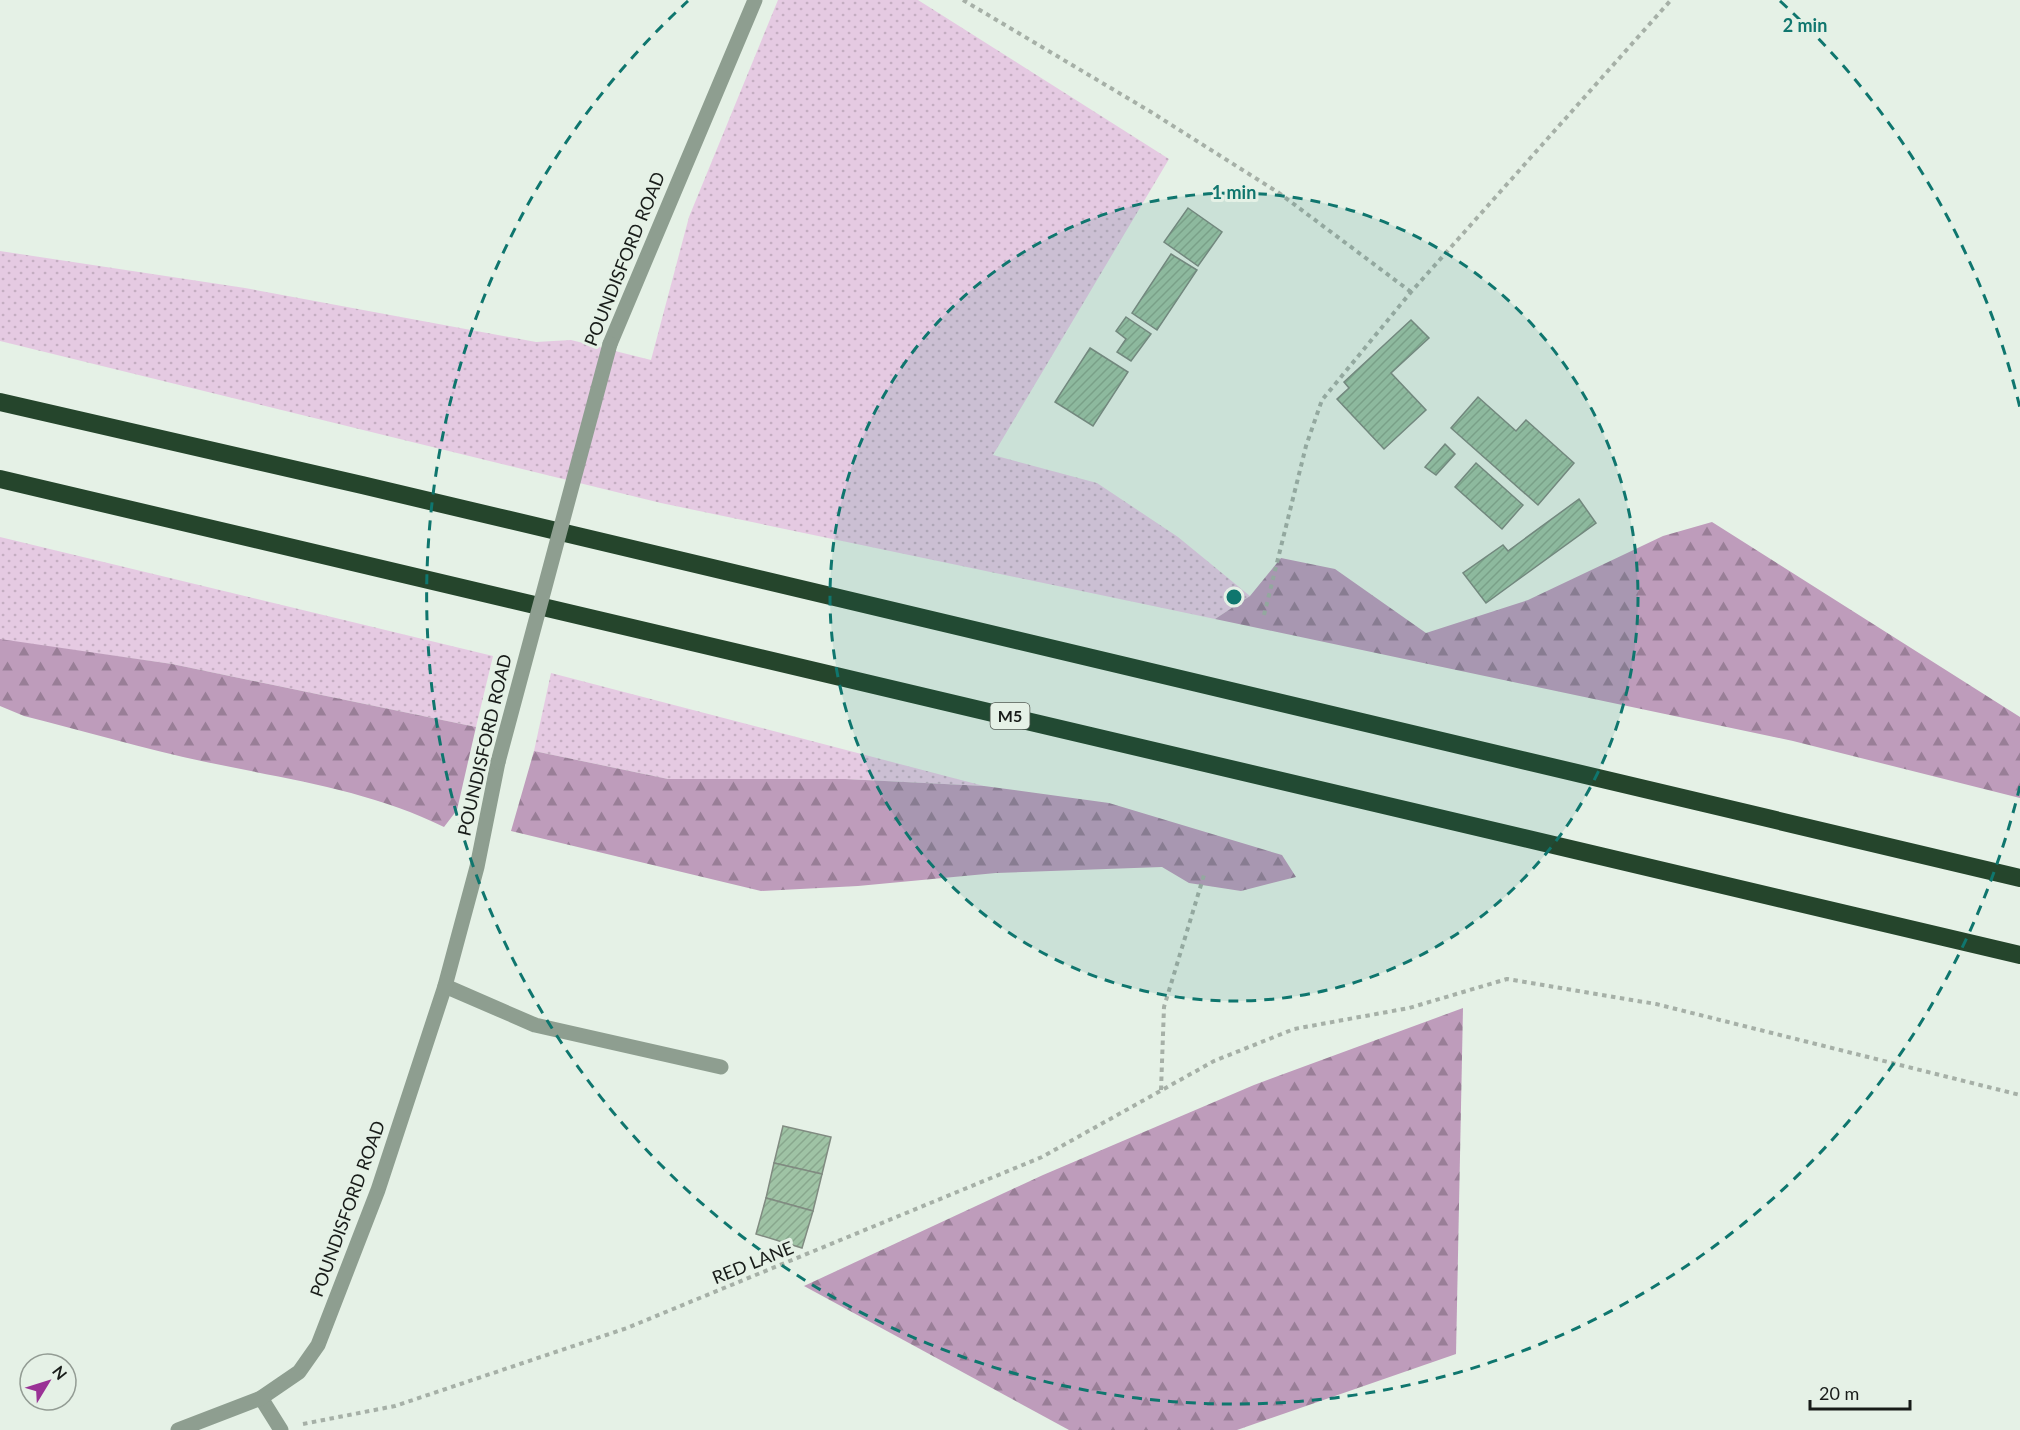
<svg xmlns="http://www.w3.org/2000/svg" width="2020" height="1430" font-family="Lato,sans-serif">
<style>
.grass{fill:url(#grass-dots)}
.forest{fill:url(#forest-firs)}
.building{fill:url(#building-hatch);stroke:#808b81;stroke-width:1.5}
.lines{fill:none;stroke-linecap:round;stroke-linejoin:round}
.path{stroke:#a6b0a7;stroke-width:4;stroke-dasharray:4.5 4.5;stroke-linecap:butt}
.lane{stroke:#8e9e90;stroke-width:15}
.street{stroke:#8e9e90;stroke-width:15}
.highway{stroke:#25452c;stroke-width:18}
.street-bridge{stroke:#8e9e90;stroke-width:15}
.ring{fill:none;stroke:#0f766e;stroke-width:3;stroke-dasharray:10 8}
.labels{text-anchor:middle;stroke-width:6;stroke-linejoin:round;paint-order:stroke}
.shield{fill:#e5f1e6;stroke:#565c56;stroke-width:1.5}
.shield-label{font-size:16px;font-weight:bold;fill:#181c19}
.street-label{font-size:18px;fill:#181c19;stroke:#e5f1e6}
.centre{fill:#0f766e;stroke:#e5f1e6;stroke-width:3}
.ring-label{font-size:18px;text-anchor:middle;font-weight:bold;fill:#0f766e;stroke:#e5f1e6;stroke-width:6;stroke-linejoin:round;paint-order:stroke}
</style>
<defs>
<pattern id="grass-dots" width="8" height="8" patternUnits="userSpaceOnUse" patternTransform="scale(1.5)"><rect width="8" height="8" fill="#e5cae2"/><path d="M2 2h.1M6 6h.1" fill="none" stroke="#c4adc1" stroke-width="1.8" stroke-linecap="round"/></pattern>
<pattern id="forest-firs" width="22" height="20" patternUnits="userSpaceOnUse" patternTransform="scale(1.5)"><rect width="22" height="20" fill="#be9cbb"/><path d="M5 1l3.5 6h-7zM16 11l3.5 6h-7z" fill="#997e97"/></pattern>
<pattern id="building-hatch" width="6" height="6" patternUnits="userSpaceOnUse" patternTransform="scale(1.5)"><rect width="6" height="6" fill="#9fc3a5"/><path d="M-1 1l2-2M0 6l6-6M5 7l2-2" fill="none" stroke="#88a78d"/></pattern>
</defs>
<rect width="100%" height="100%" fill="#e5f1e6"/>
<g class="grass">
<path d="M778,0H918L1169,159L993,455L1097,483L1178,537L1250,596L1215,619L661,503L0,341V251L245,288L536,342L571,340L651,360L689,217Z"/>
<path d="M0,537L493,656L476,727L172,664L0,640Z"/>
<path d="M551,673L984,786L845,779H668L534,751Z"/>
</g>
<g class="forest">
<path d="M1712,522L2020,717V798L1793,741L1215,619L1250,596L1281,558L1335,569L1426,633L1528,600L1663,536Z"/>
<path d="M0,639L172,664L476,727L457,810L444,827C370,790 286,779 206,762C145,749 84,731 24,716L0,706Z"/>
<path d="M534,751L668,779H845L984,786L1109,803L1282,855L1296,877L1241,891L1189,883L1162,867L996,873L858,886L761,891L511,831Z"/>
<path d="M1463,1008L1456,1354L1237,1430H1069L804,1286L1043,1175L1254,1085Z"/>
</g>
<g class="building">
<path d="M1188,208L1222,232L1198,266L1164,242Z"/>
<path d="M1171,254L1197,270L1157,330L1132,313Z"/>
<path d="M1126,317L1151,334L1131,361L1117,352L1126,339L1116,331Z"/>
<path d="M1411,320L1429,338L1391,373L1426,410L1384,449L1337,399L1349,388L1344,382Z"/>
<path d="M1090,348L1128,372L1093,426L1055,402Z"/>
<path d="M1478,397L1516,431L1526,420L1574,463L1538,505L1451,428Z"/>
<path d="M1445,444L1455,454L1436,475L1425,467Z"/>
<path d="M1476,463L1523,505L1502,529L1455,487Z"/>
<path d="M1579,499L1596,523L1486,603L1463,573L1503,545L1508,551Z"/>
<path d="M783,1126L831,1137L822,1174L774,1163Z"/>
<path d="M774,1163L822,1174L813,1211L766,1198Z"/>
<path d="M766,1198L813,1211L802,1248L756,1234Z"/>
</g>
<g class="lines">
<g class="path">
<path d="M963,0L1151,112L1279,193L1411,292"/>
<path d="M1264,615L1306,446L1322,400L1411,292L1671,0"/>
<path d="M1161,1090L1164,1007L1204,875"/>
<path d="M303,1424L395,1406L627,1328L1042,1157L1214,1061L1294,1029L1409,1008L1507,979L1656,1004L2020,1095"/>
</g>
<path class="lane" d="M445,986L535,1025L721,1067"/>
<g class="street">
<path d="M610,344L755,0"/>
<path d="M261,1398L281,1430"/>
<path d="M178,1430L261,1398L299,1372L318,1345L378,1190L445,986L477,867L498,762"/>
</g>
<g class="highway">
<path d="M0,402L362,485L2020,878"/>
<path d="M0,479L2020,955"/>
</g>
<path class="street-bridge" d="M498,762L610,344"/>
</g>
<circle cx="1234" cy="597" r="404" fill="#0f766e" fill-opacity=".12"/>
<g class="ring">
<circle cx="1234" cy="597" r="404"/>
<path d="M2020 786A808 808 0 1 1 688 1M1780 1A808 808 0 0 1 2020 408"/>
</g>
<g class="labels">
<rect class="shield" x="990.5" y="703" width="39" height="26" rx="4.5"/>
<g class="shield-label">
<text x="1010" y="722">M5</text>
</g>
<g class="street-label">
<text transform="translate(625 259) rotate(-68)" y="6">POUNDISFORD ROAD</text>
<text transform="translate(485 745) rotate(-77)" y="6">POUNDISFORD ROAD</text>
<text transform="translate(348 1209) rotate(-70)" y="6">POUNDISFORD ROAD</text>
<text transform="translate(753 1263) rotate(-22)" y="6">RED LANE</text>
</g>
</g>
<circle cx="1234" cy="597" r="9" class="centre"/>
<g class="ring-label">
<text x="1805" y="32">2 min</text>
<text x="1234" y="199">1 min</text>
</g>
<g transform="translate(48 1382) rotate(52)"><circle r="28" fill="#e5f1e6" stroke="#939c94" stroke-width="1.5"/>
<path d="M0-4.5L10 22L0 15L-10 22Z" fill="#9a3296"/>
<text y="-9" font-size="16" font-weight="bold" text-anchor="middle" fill="#181c19">N</text>
</g>
<path d="M1810 1400v9h100v-9" fill="none" stroke="#181c19" stroke-width="3"/>
<text x="1819" y="1400" font-size="18" fill="#181c19" stroke="#e5f1e6" stroke-width="4.5" paint-order="stroke">20 m</text>
</svg>
